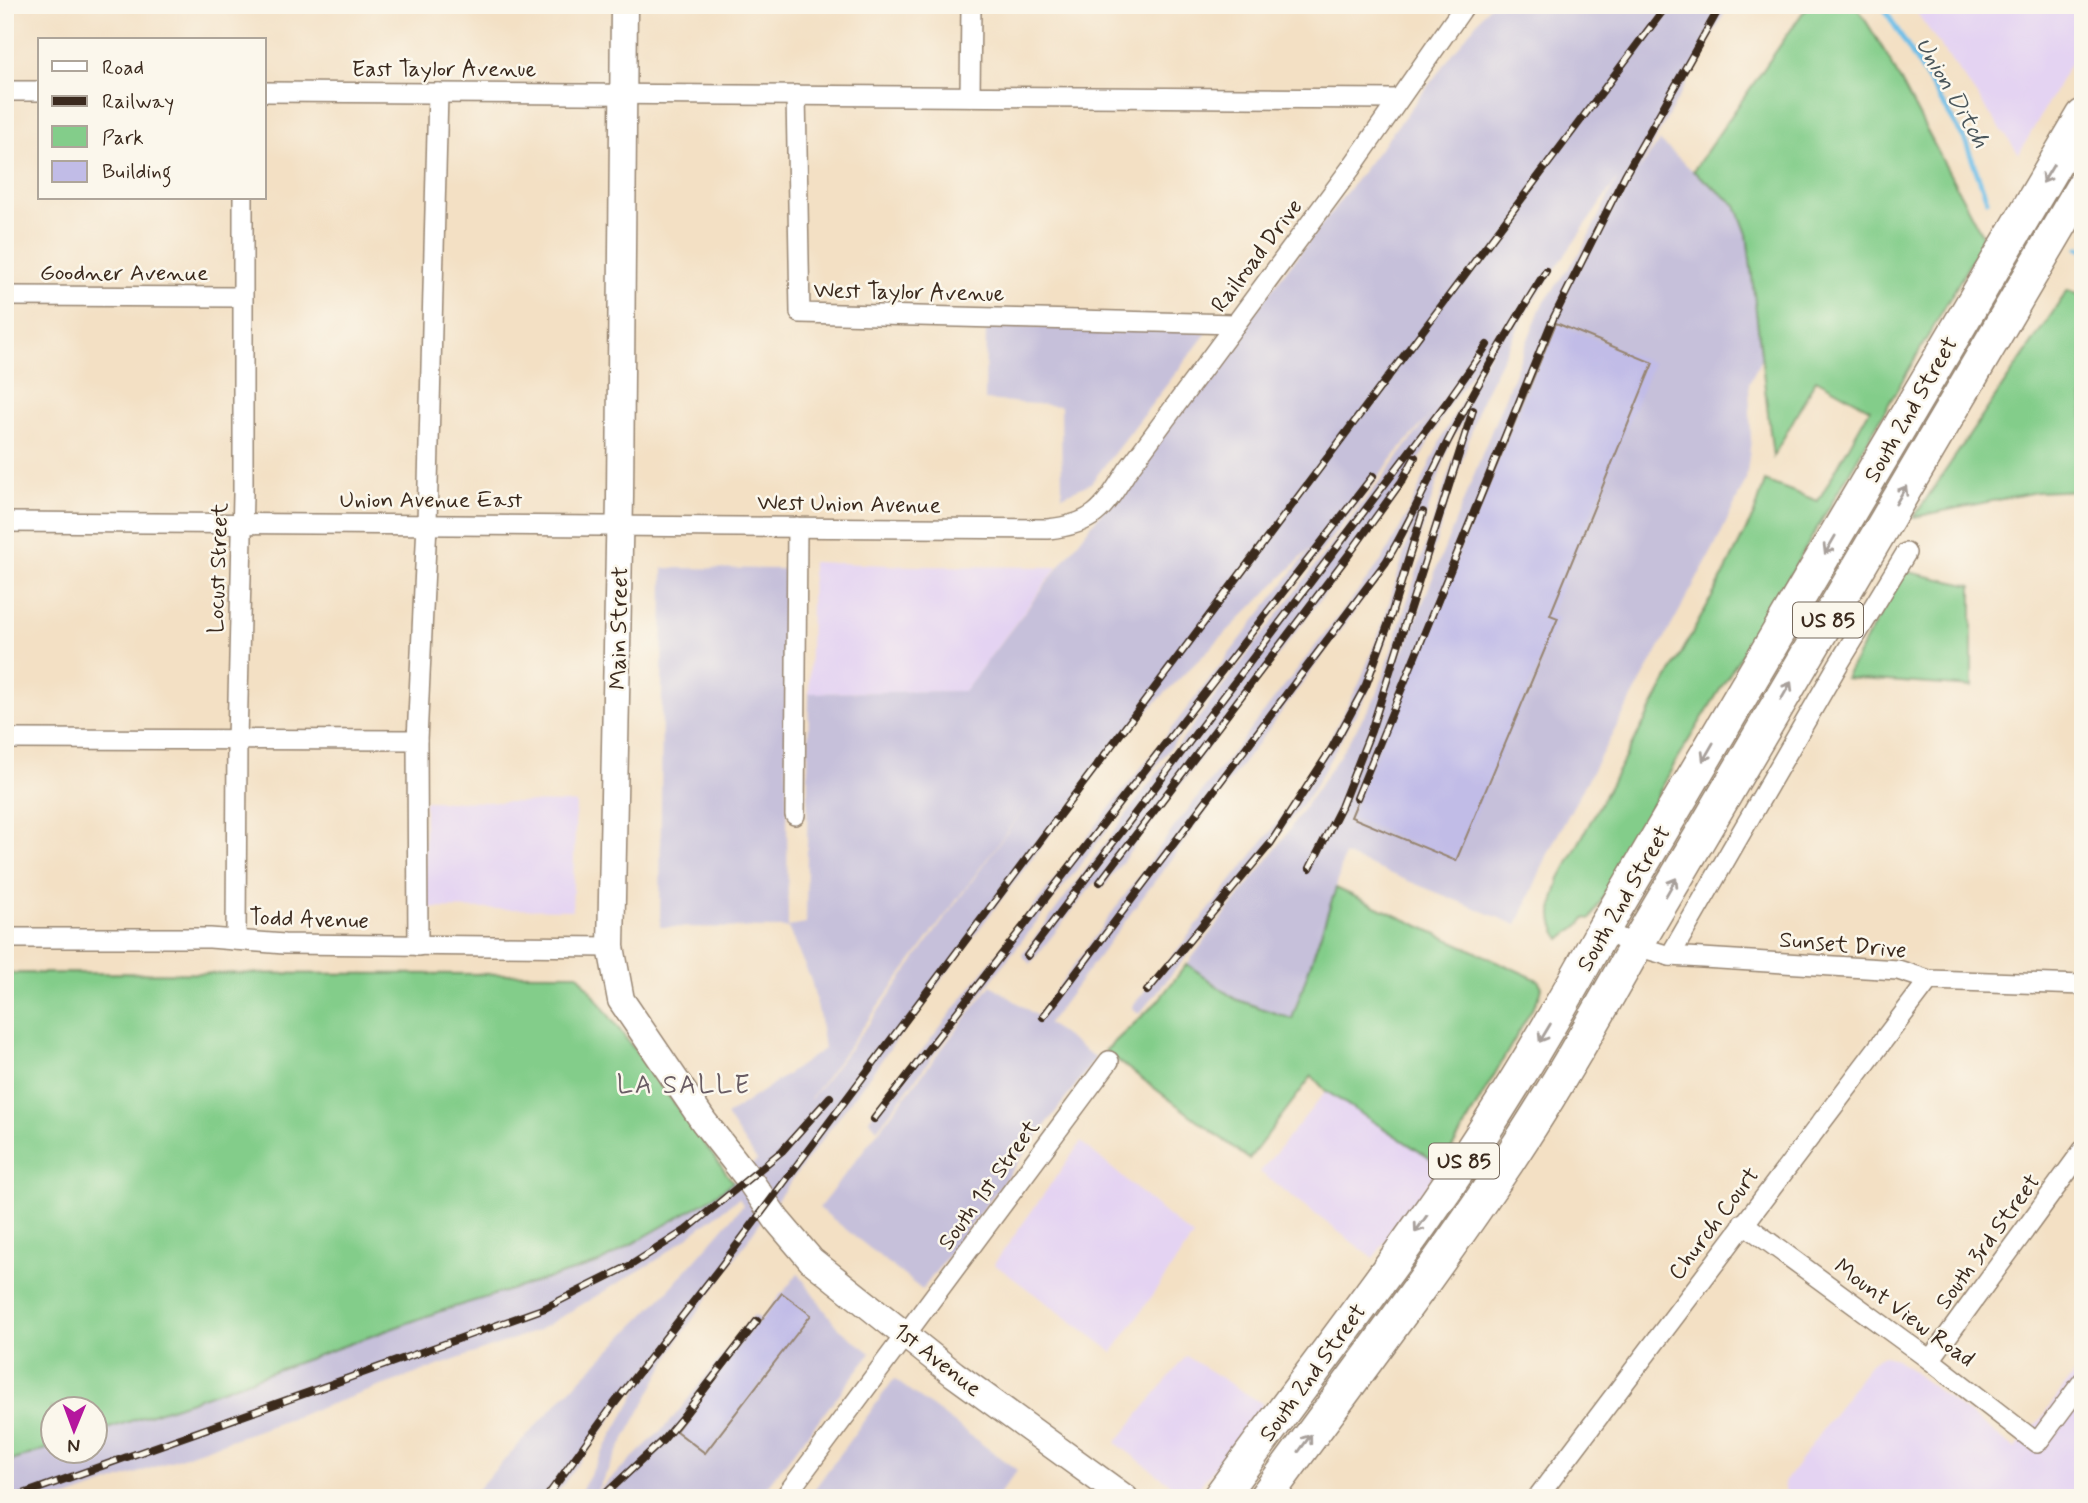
<svg xmlns="http://www.w3.org/2000/svg" width="2088" height="1503" font-family="Mynerve,sans-serif">
<style>
.built{fill:#e4d3f2}
.industrial{fill:#c6c0da;fill-rule:evenodd}
.green{fill:#83cd8a;stroke:#5f7c54;stroke-width:2}
.lines{fill:none;stroke-linecap:round;stroke-linejoin:round}
.stream{stroke:#6cbee8;stroke-width:5}
.building{fill:#c1bce7}
.street-casing{stroke:#978571;stroke-width:22}
.secondary-casing{stroke:#978571;stroke-width:29}
.highway-casing{stroke:#978571;stroke-width:36}
.street{stroke:#fff;stroke-width:19}
.secondary{stroke:#fff;stroke-width:26}
.highway{stroke:#fff;stroke-width:33}
.rail-casing{stroke:#3b2a1e;stroke-width:8}
.rail{stroke:#fbf7ec;stroke-width:5;stroke-dasharray:16;stroke-linecap:butt}
.oneway{stroke:#a79f9a}
.labels{text-anchor:middle;stroke-width:5;stroke-linejoin:round;paint-order:stroke}
.shield{fill:#fbf7ec;stroke:#75685c;stroke-width:2}
.shield-label{font-size:21px;font-weight:bold;fill:#3b2a1e}
.street-label{font-size:23px;fill:#3b2a1e;stroke:#fbf7ec}
.water-label{font-size:24px;font-style:italic;fill:#4a565b;stroke:#fbf7ec}
.quarter-label{font-size:26px;letter-spacing:2px;fill:#6a5d64;stroke:#fbf7ec}
</style>
<rect width="100%" height="100%" fill="#fbf7ec"/>
<filter id="ink" filterUnits="userSpaceOnUse"><feTurbulence type="fractalNoise" baseFrequency=".0143" numOctaves="2"/><feDisplacementMap in="SourceGraphic" scale="14" xChannelSelector="R" yChannelSelector="G"/><feConvolveMatrix kernelMatrix="1 2 1 2 8 2 1 2 1" color-interpolation-filters="sRGB"/></filter>
<filter id="wash" filterUnits="userSpaceOnUse"><feTurbulence type="fractalNoise" baseFrequency=".00686" numOctaves="4" result="noise"/><feDisplacementMap in="SourceGraphic" scale="28" xChannelSelector="R" yChannelSelector="G"/><feGaussianBlur stdDeviation="1.57" result="paint"/><feColorMatrix in="noise" values="0 0 0 0 0 0 0 0 0 0 0 0 0 0 0 0 0 1.4 0 .05"/><feComposite in="paint" operator="in"/></filter>
<g filter="url(#wash)">
<rect width="100%" height="100%" fill="#f3e0c4"/>
<g class="built">
<path d="M1911,5H2083V41L2019,154Z"/>
<path d="M812,562L914,566L1058,567L964,691L809,693Z"/>
<path d="M425,801L576,803L572,910L425,908Z"/>
<path d="M1326,1091L1442,1166L1373,1258L1260,1172Z"/>
<path d="M1081,1142L1193,1237L1113,1352L994,1264Z"/>
<path d="M1186,1356L1263,1404L1200,1486L1178,1490L1116,1443Z"/>
<path d="M1884,1356L1896,1359L2015,1449L2040,1420L2083,1361V1498H1787L1784,1483L1871,1362Z"/>
</g>
<g class="industrial">
<path d="M1490,5H1729L1637,173L1660,141L1693,171L1736,205L1747,234L1761,359L1749,383L1751,440L1746,480L1718,540L1550,849L1517,925L1344,855L1336,888L1292,1020L1235,999L1187,964L1278,846L1340,755L1377,695L1468,414L1450,442L1391,627L1368,692L1312,791L1204,935L1139,1014L1132,1007L1268,835L1306,782L1359,684L1383,623L1412,528L1389,564L1288,703L1048,1024L1096,1058L922,1290L819,1208L991,985L1037,1016L1173,829L1383,559L1406,517L1443,435L1502,331L1449,405L1404,488L1102,889L1095,882L1030,964L1022,955L1185,736L1432,413L1396,454L877,1129L869,1119L1312,547L1127,731L756,1228L679,1339L595,1494L671,1421L754,1315L762,1320L798,1273L837,1327L871,1353L758,1498H610L624,1483L608,1498H577L657,1356L553,1498H469L562,1398L668,1291L743,1205L739,1198L657,1260L539,1330L67,1498H5V1463L52,1447V1450H94L95,1433L191,1401L438,1312L599,1263L710,1199L757,1161L726,1116L824,1049L819,1013L811,980L788,928L660,927L663,568L785,569L788,927L806,924L809,693L964,691ZM1618,178L1581,251L1541,307L1403,652L1398,660L1482,398L1528,309ZM1039,788L871,1021L810,1100V1099Z"/>
<path d="M986,325L1209,330L1091,483L1062,496L1061,406L985,400Z"/>
<path d="M894,1379L1017,1470L996,1498H808Z"/>
</g>
<g class="green">
<path d="M1808,5H1856L1888,57L1984,239L1786,582L1676,761L1591,919L1585,918C1579,929 1570,930 1561,939C1545,918 1554,901 1560,878L1720,582L1755,512L1765,481L1818,501L1870,409L1816,379L1773,457L1747,234L1736,205L1693,171Z"/>
<path d="M2068,290L2083,297V490L2036,492L1914,517Z"/>
<path d="M1904,571L1972,586V687L1845,678Z"/>
<path d="M1336,888L1538,980L1542,987L1540,995L1442,1166L1326,1091L1312,1076L1249,1159L1105,1051L1157,1002L1187,964L1235,999L1292,1019Z"/>
<path d="M5,973L578,974L733,1182L710,1199L599,1263L438,1312L191,1401L95,1433L94,1408H52V1447L5,1463Z"/>
</g>
<g class="lines">
<g class="stream">
<path d="M1882,5L1965,140L1987,200"/>
<path d="M2079,248L2083,249"/>
</g>
</g>
<g id="blocks">
<g class="building">
<path d="M1556,323L1653,363L1550,615L1558,618L1456,861L1351,817Z"/>
<path d="M782,1293L811,1315L705,1453L676,1431Z"/>
</g>
</g>
</g>
<g filter="url(#ink)">
<use href="#blocks" fill-opacity="0" stroke="#978571" stroke-width="2"/>
<g class="lines">
<g class="street-casing">
<g id="street">
<path d="M5,91H40"/>
<path d="M264,92L1398,99"/>
<path d="M796,95L800,313L1235,324"/>
<path d="M970,96L971,5"/>
<path d="M5,296L242,297"/>
<path d="M5,522L1048,529C1095,524 1103,509 1127,471L1351,168L1465,5"/>
<path d="M5,739L417,740"/>
<path d="M795,815L797,527"/>
<path d="M1603,930L1636,946L1670,956L1898,970L1929,980L2083,985"/>
<path d="M5,938H210L284,944L611,947"/>
<path d="M236,940L237,740L243,495V198"/>
<path d="M418,946L417,740L427,523L438,93"/>
<path d="M1670,956L1838,665L1906,553"/>
<path d="M1743,1223L1930,1360L2037,1443L2083,1381"/>
<path d="M1930,1360L2083,1150"/>
<path d="M784,1498L1109,1061"/>
<path d="M1537,1498L1929,980"/>
</g>
</g>
<g class="secondary-casing">
<path id="secondary" d="M624,5L620,497L611,947L621,1000L704,1122L748,1178L777,1220L811,1260L954,1374L1125,1498"/>
</g>
<g class="highway-casing">
<g id="highway">
<path d="M1219,1498C1286,1406 1356,1316 1421,1224C1488,1130 1548,1031 1603,930L2083,116"/>
<path d="M1265,1498C1347,1386 1431,1276 1508,1161C1554,1092 1595,1019 1636,946L2083,186"/>
</g>
</g>
<use href="#street" class="street"/>
<use href="#secondary" class="secondary"/>
<use href="#highway" class="highway"/>
<g class="rail-casing">
<g id="rail">
<path d="M1357,798L1553,319L1625,175L1721,5"/>
<path d="M1310,868L1341,807L1371,731L1473,410"/>
<path d="M1100,882L1350,553L1402,481L1415,457"/>
<path d="M1027,956L1447,402L1487,345"/>
<path d="M1147,991L1270,844L1332,748L1366,685L1388,625L1423,512"/>
<path d="M1043,1017L1386,562C1409,524 1427,483 1447,443C1477,384 1511,327 1546,271"/>
<path d="M874,1119L1373,476"/>
<path d="M12,1498L545,1308L631,1265L686,1230L782,1151L830,1097"/>
<path d="M546,1498L614,1404L722,1265L1667,5"/>
<path d="M601,1498L663,1440L685,1414L757,1321"/>
</g>
</g>
<use href="#rail" class="rail"/>
</g>
<defs><path id="oneway-shaft" d="M-6 0H5M1.5-3L5.5 0L1.5 3" fill="none" stroke-width="1.6" stroke-linecap="round" stroke-linejoin="round" transform="scale(1.75)"/></defs>
<g class="oneway">
<use href="#oneway-shaft" transform="translate(2048 174) rotate(121)"/>
<use href="#oneway-shaft" transform="translate(1901 495) rotate(-60)"/>
<use href="#oneway-shaft" transform="translate(1830 545) rotate(120)"/>
<use href="#oneway-shaft" transform="translate(1786 691) rotate(-60)"/>
<use href="#oneway-shaft" transform="translate(1708 752) rotate(120)"/>
<use href="#oneway-shaft" transform="translate(1671 887) rotate(-60)"/>
<use href="#oneway-shaft" transform="translate(1545 1033) rotate(121)"/>
<use href="#oneway-shaft" transform="translate(1421 1224) rotate(125)"/>
<use href="#oneway-shaft" transform="translate(1305 1443) rotate(-54)"/>
</g>
</g>
<g class="labels">
<g class="shield">
<rect x="1793" y="602.5" width="70" height="35" rx="5"/>
<rect x="1429" y="1143.5" width="70" height="35" rx="5"/>
</g>
<g class="shield-label">
<text x="1828" y="627">US 85</text>
<text x="1464" y="1168">US 85</text>
</g>
<g class="street-label">
<text x="444" y="76">East Taylor Avenue</text>
<text transform="translate(1256 255) rotate(-53)" y="8">Railroad Drive</text>
<text x="124" y="280">Goodner Avenue</text>
<text transform="translate(909 291) rotate(1)" y="8">West Taylor Avenue</text>
<text transform="translate(1910 409) rotate(-60)" y="8">South 2nd Street</text>
<text x="431" y="507">Union Avenue East</text>
<text transform="translate(849 503) rotate(1)" y="8">West Union Avenue</text>
<text transform="translate(217 568) rotate(-88)" y="8">Locust Street</text>
<text transform="translate(618 628) rotate(-89)" y="8">Main Street</text>
<text transform="translate(1623 898) rotate(-60)" y="8">South 2nd Street</text>
<text transform="translate(309 918) rotate(2)" y="8">Todd Avenue</text>
<text transform="translate(1843 944) rotate(5)" y="8">Sunset Drive</text>
<text transform="translate(988 1184) rotate(-54)" y="8">South 1st Street</text>
<text transform="translate(1713 1223) rotate(-53)" y="8">Church Court</text>
<text transform="translate(1987 1241) rotate(-54)" y="8">South 3rd Street</text>
<text transform="translate(1905 1312) rotate(36)" y="8">Mount View Road</text>
<text transform="translate(938 1359) rotate(38)" y="8">1st Avenue</text>
<text transform="translate(1312 1372) rotate(-54)" y="8">South 2nd Street</text>
</g>
<g class="water-label">
<text transform="translate(1953 92) rotate(60)" y="8">Union Ditch</text>
</g>
<g class="quarter-label">
<text x="684" y="1093">LA SALLE</text>
</g>
</g>
<rect width="2088" height="1503" fill="none" stroke="#fbf7ec" stroke-width="28"/>
<rect x="38" y="38" width="228" height="161" fill="#fbf7ec" stroke="#aea59a" stroke-width="2"/>
<rect x="52" y="61" width="35" height="10" fill="#ffffff" stroke="#aea59a" stroke-width="2"/>
<text x="102" y="74" font-size="21" fill="#3b2a1e">Road</text>
<rect x="52" y="96" width="35" height="10" fill="#3b2a1e" stroke="#aea59a" stroke-width="2"/>
<text x="102" y="108" font-size="21" fill="#3b2a1e">Railway</text>
<rect x="52" y="126" width="35" height="21" fill="#83cd8a" stroke="#aea59a" stroke-width="2"/>
<text x="102" y="144" font-size="21" fill="#3b2a1e">Park</text>
<rect x="52" y="161" width="35" height="21" fill="#c1bce7" stroke="#aea59a" stroke-width="2"/>
<text x="102" y="178" font-size="21" fill="#3b2a1e">Building</text>
<g transform="translate(74 1430) rotate(181)"><circle r="33" fill="#fbf7ec" stroke="#aea59a" stroke-width="2"/>
<path d="M0-5L12 26L0 18L-12 26Z" fill="#b5179e"/>
<text y="-10" font-size="19" font-weight="bold" text-anchor="middle" fill="#3b2a1e">N</text>
</g>
</svg>
